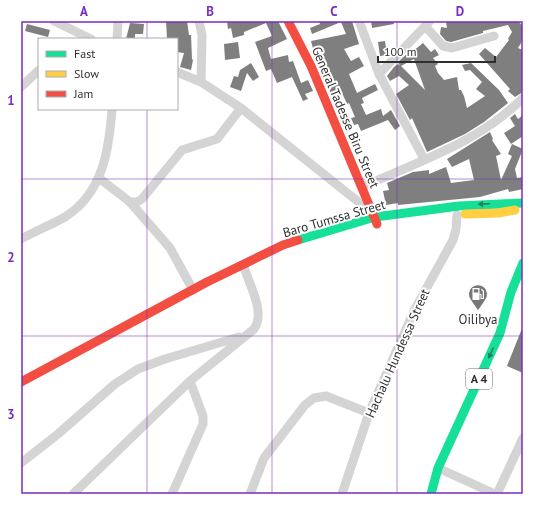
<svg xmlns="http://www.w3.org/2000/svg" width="544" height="515" font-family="'PT Sans',sans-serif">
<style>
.building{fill:#7f7f7f;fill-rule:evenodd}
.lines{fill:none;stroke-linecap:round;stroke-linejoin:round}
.street{stroke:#d4d4d4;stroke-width:9}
.fast{stroke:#16e098;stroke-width:9}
.slow{stroke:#ffcf43;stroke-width:9}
.jam{stroke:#f24e42;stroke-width:9}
.oneway{fill:#247f5e}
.grid{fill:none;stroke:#7b2cbf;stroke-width:1;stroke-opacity:0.55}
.labels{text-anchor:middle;stroke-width:4;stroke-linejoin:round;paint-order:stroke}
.shield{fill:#fff;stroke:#6d6d6d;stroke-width:1}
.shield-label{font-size:12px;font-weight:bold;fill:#2f2f2f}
.street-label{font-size:13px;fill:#2f2f2f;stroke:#fff}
.poi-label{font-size:13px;fill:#2f2f2f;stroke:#fff}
.neatline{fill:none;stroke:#7b2cbf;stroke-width:1.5}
.grid-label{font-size:13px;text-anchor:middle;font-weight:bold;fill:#7b2cbf}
</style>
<rect width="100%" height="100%" fill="#fff"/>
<g class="building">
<path d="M166,21H187L189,35H191L192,59L193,60L191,70L180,67L184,53L177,52V39H167Z"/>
<path d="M227,21H278L287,39L268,48L271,59L288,55L289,62L293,61L301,83L308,80L313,91L305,94L308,99L303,101L292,77L277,83L271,69L266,71L255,42L272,36L266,23L244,32V35L233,38L231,28L228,29Z"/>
<path d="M319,21H352L359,44L344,49L351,61L359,57L364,66L349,74L357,93L375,84L378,90L362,98L364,103L361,104L366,115L381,109L383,116L391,110L400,126L395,130L388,120L361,131L358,124L354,125L351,118L355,117L349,103L347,104L343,95L332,96L315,56L311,41L346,34L341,22L312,34L310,28L320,24Z"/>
<path d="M371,21H393L394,24L372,28Z"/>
<path d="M451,21H518L523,26V40L518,48L523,50V92L515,97L508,91L510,89L479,54L485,48L496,57L509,40L508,39L512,32L508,25L483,31V33L451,42L446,41L440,34L441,27L447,28L446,22Z"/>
<path d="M130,23L144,24L143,34H135V39H126Z"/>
<path d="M27,24L50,30L48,37L25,31Z"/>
<path d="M385,41L387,55L380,56L378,42Z"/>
<path d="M238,42L240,58L225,60L224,44Z"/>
<path d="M423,43L431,52L435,49L439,55L433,58L438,64L435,66L438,73L444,80L457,77L459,90H461L464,96L467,108L485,96L476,89L482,82L470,70L465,71L462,65L471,63L499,90L508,103L484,122L465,134L427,152L412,118L410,120L396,94L409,85L399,76L390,81L387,76L394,67L398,64L400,66L398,62L410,51L412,52ZM414,59L425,90L401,66Z"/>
<path d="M251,63L259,77L253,81L247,73L241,91L230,87L234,76L238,77L240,70Z"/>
<path d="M515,114L518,119L523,115V136L511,144L504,133L515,126L510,118Z"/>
<path d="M490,132L493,139L492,140L501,154L496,156L501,180L512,156L508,154L512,144L523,149L515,169L517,178L523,177V189L509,192L508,189L480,197L398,205V203L386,205L383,191L389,190L387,183L413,172L429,170V174L446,167L451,183L474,180L469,159L452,167L447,159Z"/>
<path d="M523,326V373L507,366Z"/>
</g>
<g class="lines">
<g class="street">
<path d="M54,21L91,39"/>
<path d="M199,21L202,35L201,82"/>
<path d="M359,21L379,74L424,159"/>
<path d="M426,27L443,46L452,48L494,36"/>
<path d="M117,39L118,21"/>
<path d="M177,72L201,82L241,108L371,212"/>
<path d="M379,74L430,21"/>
<path d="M21,87L39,70"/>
<path d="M99,178L130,202H137L142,199L182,150L217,139L241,108"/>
<path d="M362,187C418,162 479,142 523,98"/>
<path d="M130,202L170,248L193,290"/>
<path d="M21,239C35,231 51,225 65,217C103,193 109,150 112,109"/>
<path d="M21,463L58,434L115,384L138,369L165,359L239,337"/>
<path d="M438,468L495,494"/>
<path d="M73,494L190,381L254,329C266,313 249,284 244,267"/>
<path d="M172,494L203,424V416L190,381"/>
<path d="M250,494L264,458L305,405L314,398L326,396L369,413"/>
<path d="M342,494L369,413L414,311L453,240L456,229L457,215"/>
<path d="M497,494L523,438"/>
</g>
<g class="fast">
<path d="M298,240L375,217L459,206L523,203"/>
<path d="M431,494L438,468L500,333L511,292L523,263"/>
</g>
<path class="slow" d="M465,214L498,213L515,210"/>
<g class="jam">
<path d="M288,21L311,66L377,224"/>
<path d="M21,382L207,282L283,245L298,240"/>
</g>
</g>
<defs><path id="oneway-solid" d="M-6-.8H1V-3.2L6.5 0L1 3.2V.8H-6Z"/></defs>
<g class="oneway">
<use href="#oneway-solid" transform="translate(484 204) rotate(177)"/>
<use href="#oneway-solid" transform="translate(491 353) rotate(114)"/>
</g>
<path class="grid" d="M147,21V39M272,21V494M397,21V494M147,109V494M21,179H523M21,336H523"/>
<defs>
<g id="fuel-pin" transform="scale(1)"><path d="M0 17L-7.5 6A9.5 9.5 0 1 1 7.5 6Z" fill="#787878" stroke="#fff"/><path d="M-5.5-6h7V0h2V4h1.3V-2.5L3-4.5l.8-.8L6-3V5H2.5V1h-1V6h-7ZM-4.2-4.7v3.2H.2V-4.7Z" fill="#fff"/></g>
</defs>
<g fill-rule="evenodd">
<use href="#fuel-pin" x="478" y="294"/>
</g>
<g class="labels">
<rect class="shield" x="466" y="369" width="26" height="20" rx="3"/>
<g class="shield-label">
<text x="479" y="383">A 4</text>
</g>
<g class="street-label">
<text transform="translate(346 117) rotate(67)" y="5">General Tadesse Biru Street</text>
<text transform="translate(334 218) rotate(-16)" y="5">Baro Tumssa Street</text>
<text transform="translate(397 353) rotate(-66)" y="5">Hachalu Hundessa Street</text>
</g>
<g class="poi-label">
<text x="478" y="324">Oilibya</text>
</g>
</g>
<rect width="544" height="515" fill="none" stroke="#ffffff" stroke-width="44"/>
<rect x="38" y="38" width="140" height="72" fill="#ffffff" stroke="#acacac"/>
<rect x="46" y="51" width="20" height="6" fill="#16e098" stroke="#acacac"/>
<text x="74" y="58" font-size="12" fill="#2f2f2f">Fast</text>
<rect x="46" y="71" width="20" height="6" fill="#ffcf43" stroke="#acacac"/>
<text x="74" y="78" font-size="12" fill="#2f2f2f">Slow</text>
<rect x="46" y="91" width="20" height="6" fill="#f24e42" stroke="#acacac"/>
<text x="74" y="98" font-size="12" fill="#2f2f2f">Jam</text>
<path d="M378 56v6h117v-6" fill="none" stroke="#2f2f2f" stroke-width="2"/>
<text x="384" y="56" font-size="12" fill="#2f2f2f" stroke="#ffffff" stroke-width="3" paint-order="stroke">100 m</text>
<rect x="22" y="22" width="500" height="471" class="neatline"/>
<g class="grid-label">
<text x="84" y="16">A</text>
<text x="210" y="16">B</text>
<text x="334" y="16">C</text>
<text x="460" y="16">D</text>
<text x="11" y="105">1</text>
<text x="11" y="262">2</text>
<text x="11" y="419">3</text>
</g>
</svg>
